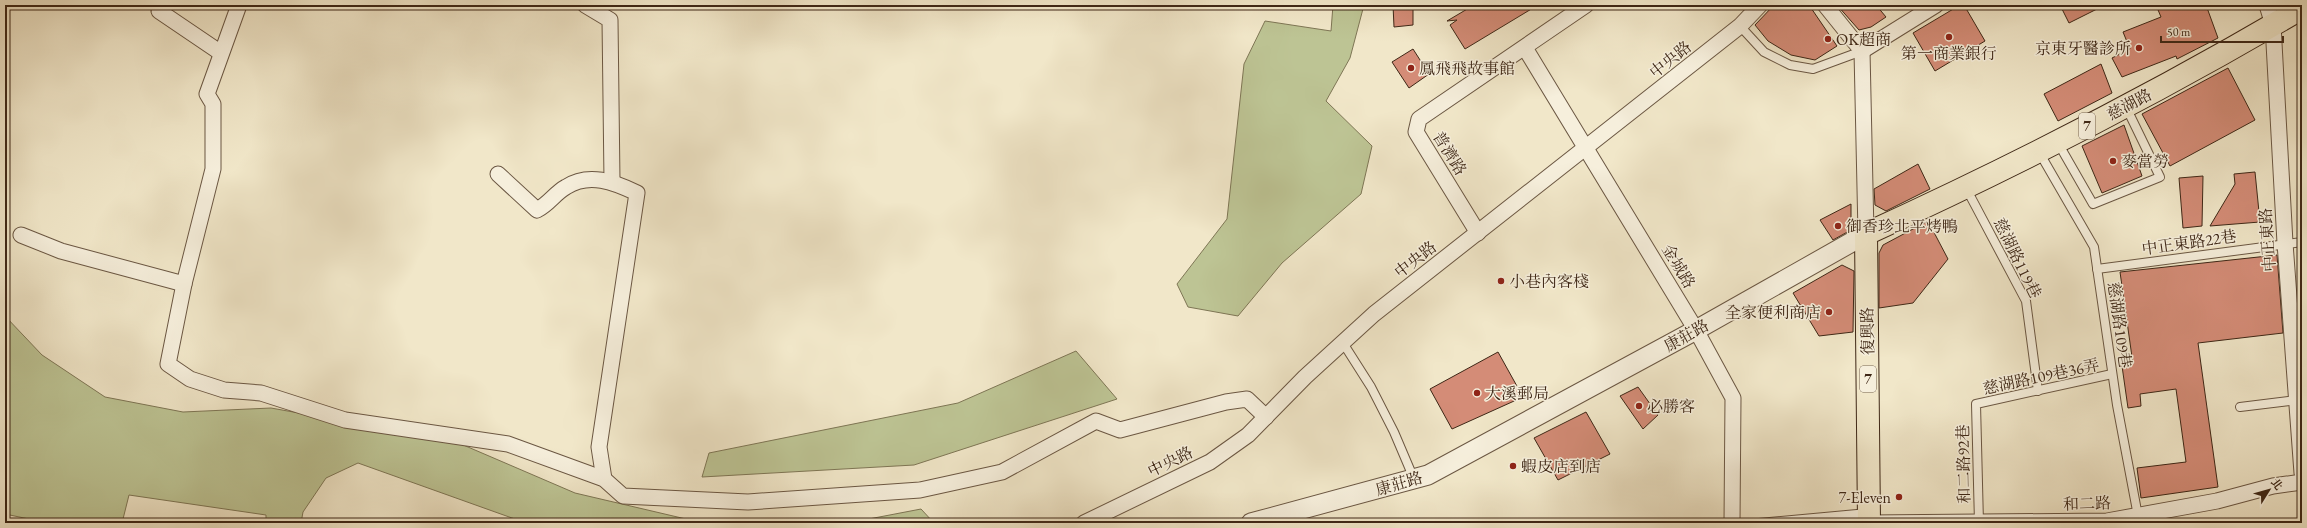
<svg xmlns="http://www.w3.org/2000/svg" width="2307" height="528" font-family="'EB Garamond','Noto Serif TC',serif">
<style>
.green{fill:#bdc494;stroke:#7e7655}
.building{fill:#d48c77;stroke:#3e2716}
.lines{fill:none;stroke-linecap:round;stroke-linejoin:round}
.service-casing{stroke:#6b5743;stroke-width:10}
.minor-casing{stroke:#6b5743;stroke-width:17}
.tertiary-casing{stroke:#6b5743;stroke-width:21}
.primary-casing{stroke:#3e2716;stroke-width:24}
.service{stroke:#f6efdc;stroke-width:8}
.minor{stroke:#f6efdc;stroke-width:15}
.tertiary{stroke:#f6efdc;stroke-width:19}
.primary{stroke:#f1e7c9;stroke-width:22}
.poi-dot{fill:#8f2418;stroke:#f6efdc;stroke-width:1.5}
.labels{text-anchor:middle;stroke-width:3;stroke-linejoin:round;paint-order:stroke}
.shield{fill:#f6efdc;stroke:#756351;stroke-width:1}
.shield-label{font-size:15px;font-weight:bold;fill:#3e2716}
.poi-label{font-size:16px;fill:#3e2716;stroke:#f6efdc;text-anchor:start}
.street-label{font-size:16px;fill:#3e2716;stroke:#f6efdc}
</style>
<rect width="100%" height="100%" fill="#f1e7c9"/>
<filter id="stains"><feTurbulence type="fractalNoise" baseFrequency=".005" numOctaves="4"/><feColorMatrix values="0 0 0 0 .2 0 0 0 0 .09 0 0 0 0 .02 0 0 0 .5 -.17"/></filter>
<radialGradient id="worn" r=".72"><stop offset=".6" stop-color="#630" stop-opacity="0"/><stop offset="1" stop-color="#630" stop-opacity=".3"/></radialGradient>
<g class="green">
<path d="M1333,5H1364L1350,58L1326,101L1372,146L1361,194L1282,263L1238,316L1188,307L1177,284L1227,219L1244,64L1265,21L1331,31Z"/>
<path d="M5,316L42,355L105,397L183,412L271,408L454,441L575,493L703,523H526L358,463L326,478L303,512L301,523H266V515L129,495L122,523H48L5,514Z"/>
<path d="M1076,351L1117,399L914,465L702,477L709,453L958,403Z"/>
<path d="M921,509L934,523H848Z"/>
</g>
<g class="building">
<path d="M1393,5H1413V25L1394,27Z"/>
<path d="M1474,5H1538L1465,49L1450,25L1457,20L1447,21Z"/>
<path d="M1774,5H1809L1837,46L1815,60L1791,55L1768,41L1755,25Z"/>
<path d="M1837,5H1876L1886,17L1871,27L1859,30Z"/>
<path d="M1960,5H1964L1985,41L1935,71L1913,33Z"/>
<path d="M2060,5H2105L2069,23Z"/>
<path d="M2156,5H2206L2218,38L2177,59L2176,56L2122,77L2112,58L2130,49L2123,32L2161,17Z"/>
<path d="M1413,49L1429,74L1409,88L1392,62Z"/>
<path d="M2101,64L2112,93L2058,121L2044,94Z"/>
<path d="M2228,68L2255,120L2170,166L2142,114Z"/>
<path d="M2124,125L2142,176L2102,193L2082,146Z"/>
<path d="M1918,164L1930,189L1886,211L1875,205L1874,189Z"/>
<path d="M2255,172L2260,222L2210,226L2235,184L2234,174Z"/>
<path d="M2203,176L2202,226L2183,228L2179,178Z"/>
<path d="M1851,204V230L1833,240L1820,220Z"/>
<path d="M1928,221L1948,259L1913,303L1879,308V253L1883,245Z"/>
<path d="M2277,255L2283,333L2198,343L2218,487L2141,498L2137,468L2186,462L2176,389L2140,394L2141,406L2128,408L2122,366L2133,364L2120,272Z"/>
<path d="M1842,265L1854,271L1853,332L1819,336L1793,293Z"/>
<path d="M1498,352L1523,397L1452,429L1430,389Z"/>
<path d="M1638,387L1658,415L1643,429L1620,396Z"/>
<path d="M1586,412L1610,454L1558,480L1534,438Z"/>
</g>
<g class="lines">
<g class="service-casing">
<g id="service">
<path d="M1740,26L1764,52L1790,65L1813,69L1862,51"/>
<path d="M2058,143L2093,204L2160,177L2126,107"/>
<path d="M2039,152L2094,247L2117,405L2138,516"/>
<path d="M1966,188L2026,301L2038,391"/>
<path d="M2097,269L2302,242"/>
<path d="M1343,343L1371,387L1394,432L1414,479"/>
<path d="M2240,407L2297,400"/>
<path d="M1759,523L1868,513"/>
<path d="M1979,523L1976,404L2112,374"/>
</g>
</g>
<g class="minor-casing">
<g id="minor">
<path d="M239,5L207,94L213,104V169L184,284L168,364L190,379L224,390L261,393L345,420L508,444L604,479L623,496L748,502L920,490L1002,472L1096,421L1120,430L1226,402L1247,399L1266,417"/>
<path d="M585,5L610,20L612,181"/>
<path d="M1825,5L1862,51"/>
<path d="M2267,5L2273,25L2285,243L2302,473"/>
<path d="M159,11L221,53"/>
<path d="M1525,48L1696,330L1733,398L1732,523"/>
<path d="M1862,51L1866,234"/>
<path d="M1862,51L1936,5"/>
<path d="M498,174L537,210C549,204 555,193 566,187C589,172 614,182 637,193L599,447L604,479"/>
<path d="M1478,233L1416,132L1419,119L1586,5"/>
<path d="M21,235L61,251L184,284"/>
<path d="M1084,523L1210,462L1248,435L1305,377L1374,314L1740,26L1760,5"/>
<path d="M1869,523L2107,521L2217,501L2273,486L2302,482"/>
</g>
</g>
<g class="tertiary-casing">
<path id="tertiary" d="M1251,523L1428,475L1696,330L1866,234"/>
</g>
<g class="primary-casing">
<path id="primary" d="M1869,523L1866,234C2015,166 2161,91 2302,8"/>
</g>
<use href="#service" class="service"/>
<use href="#minor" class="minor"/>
<use href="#tertiary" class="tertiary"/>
<use href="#primary" class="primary"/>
</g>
<g class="poi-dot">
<circle cx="1949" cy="37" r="4"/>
<circle cx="1828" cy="39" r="4"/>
<circle cx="2139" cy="48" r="4"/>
<circle cx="1411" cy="68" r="4"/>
<circle cx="2113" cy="161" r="4"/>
<circle cx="1838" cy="226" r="4"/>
<circle cx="1501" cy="281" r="4"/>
<circle cx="1829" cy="312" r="4"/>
<circle cx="1477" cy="393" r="4"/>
<circle cx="1639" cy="406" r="4"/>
<circle cx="1513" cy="466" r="4"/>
<circle cx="1899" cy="497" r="4"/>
</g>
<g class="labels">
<g class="shield">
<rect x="2079" y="113" width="16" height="26" rx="3"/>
<rect x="1860" y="366" width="16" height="26" rx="3"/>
</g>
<g class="shield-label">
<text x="2087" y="131">7</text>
<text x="1868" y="384">7</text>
</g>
<g class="poi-label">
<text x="1836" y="45">OK超商</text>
<text x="2131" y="54" text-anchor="end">京東牙醫診所</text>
<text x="1949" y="59" text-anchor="middle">第一商業銀行</text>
<text x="1419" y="74">鳳飛飛故事館</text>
<text x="2121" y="167">麥當勞</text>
<text x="1846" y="232">御香珍北平烤鴨</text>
<text x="1509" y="287">小巷內客棧</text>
<text x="1821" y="318" text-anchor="end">全家便利商店</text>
<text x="1485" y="399">大溪郵局</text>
<text x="1647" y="412">必勝客</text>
<text x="1521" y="472">蝦皮店到店</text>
<text x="1891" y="503" text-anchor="end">7-Eleven</text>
</g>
<g class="street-label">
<text transform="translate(1670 59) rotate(-39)" y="6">中央路</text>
<text transform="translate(2129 104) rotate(-28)" y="6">慈湖路</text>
<text transform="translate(1450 153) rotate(58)" y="6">普濟路</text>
<text transform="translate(2267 240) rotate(-94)" y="6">中正東路</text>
<text transform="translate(2189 242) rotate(-8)" y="6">中正東路22巷</text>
<text transform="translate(2018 258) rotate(64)" y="6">慈湖路119巷</text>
<text transform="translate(1415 259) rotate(-38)" y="6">中央路</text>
<text transform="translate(1679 266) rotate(59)" y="6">金城路</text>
<text transform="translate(2120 325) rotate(82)" y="6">慈湖路109巷</text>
<text transform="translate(1867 331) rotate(-91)" y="6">復興路</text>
<text transform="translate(1686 335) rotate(-29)" y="6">康莊路</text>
<text transform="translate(2041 376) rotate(-12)" y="6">慈湖路109巷36弄</text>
<text transform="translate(1170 461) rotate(-26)" y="6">中央路</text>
<text transform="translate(1963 464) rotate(-91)" y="6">和二路92巷</text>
<text transform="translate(1399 483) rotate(-16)" y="6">康莊路</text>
<text transform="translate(2087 503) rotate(-2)" y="6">和二路</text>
</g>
</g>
<rect width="2307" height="528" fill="none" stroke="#f1e7c9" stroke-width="20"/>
<rect x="6" y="6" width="2295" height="516" fill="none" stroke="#3e2716" stroke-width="2"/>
<rect x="10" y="10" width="2287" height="508" fill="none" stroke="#3e2716"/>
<g transform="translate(2269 490) rotate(53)" stroke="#f6efdc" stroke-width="3" paint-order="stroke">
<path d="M0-3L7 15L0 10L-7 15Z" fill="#3e2716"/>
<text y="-6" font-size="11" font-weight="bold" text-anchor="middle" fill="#3e2716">北</text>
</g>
<path d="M2161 36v6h122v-6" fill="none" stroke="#3e2716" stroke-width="2"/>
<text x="2167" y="36" font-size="12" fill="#3e2716" stroke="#f6efdc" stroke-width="3" paint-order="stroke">50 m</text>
<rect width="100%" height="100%" filter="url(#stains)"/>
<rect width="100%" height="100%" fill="url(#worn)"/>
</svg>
